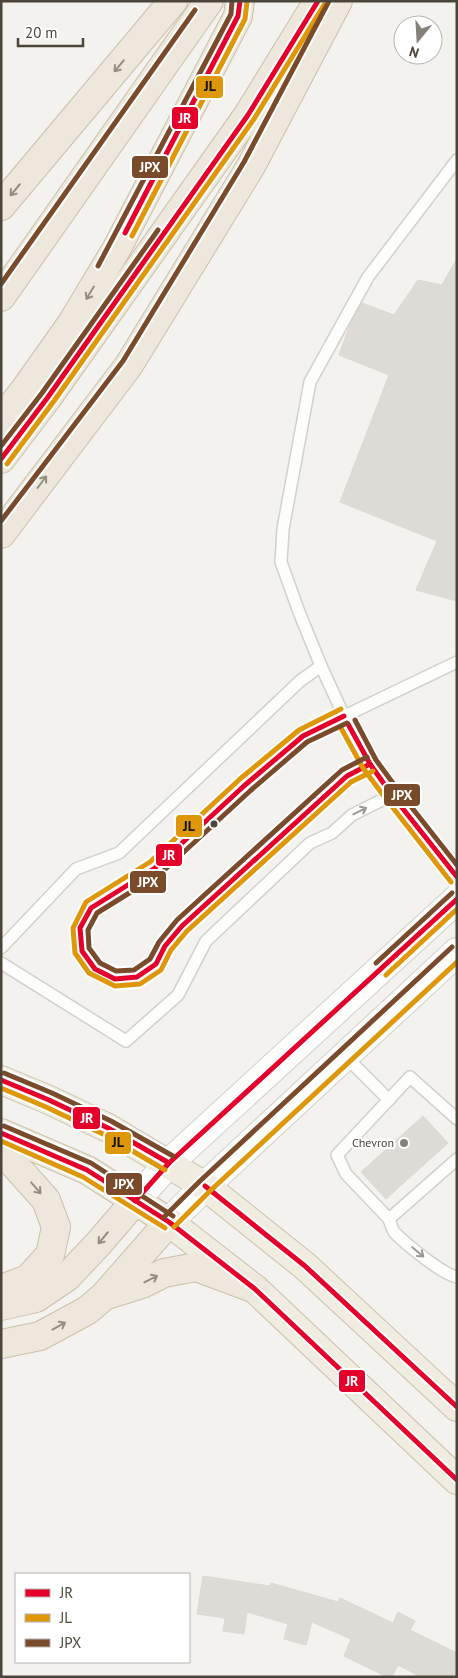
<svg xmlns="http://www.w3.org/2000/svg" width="458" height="1678" font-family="'PT Sans',sans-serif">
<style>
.building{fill:#dedbd6;stroke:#dcd9d4}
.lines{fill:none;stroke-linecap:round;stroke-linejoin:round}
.service-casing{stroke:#d2d0cb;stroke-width:14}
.tertiary-casing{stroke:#d2d0cb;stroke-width:30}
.trunk-casing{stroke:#ccbfa9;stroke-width:30}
.motorway-casing{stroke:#ccbfa9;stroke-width:30}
.service{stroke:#fdfdfc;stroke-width:11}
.tertiary{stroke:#fdfdfc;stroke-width:28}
.trunk{stroke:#f0ece0;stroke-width:28}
.motorway{stroke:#ede8db;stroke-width:28}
.bus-1-casing{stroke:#fff;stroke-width:9}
.bus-2-casing{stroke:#fff;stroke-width:9}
.bus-3-casing{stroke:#fff;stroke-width:9}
.bus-1{stroke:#e4002b;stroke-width:5}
.bus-2{stroke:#dd9709;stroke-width:5}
.bus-3{stroke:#7a4b2a;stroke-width:5}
.oneway{stroke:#948e82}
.oneway2{stroke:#9b9791}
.bus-dot{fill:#4b4439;stroke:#fff;stroke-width:2}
.poi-dot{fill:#868178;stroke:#fff;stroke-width:2}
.labels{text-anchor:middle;stroke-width:4.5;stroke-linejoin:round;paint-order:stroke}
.poi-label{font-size:12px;fill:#4b4439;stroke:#fff;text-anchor:end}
.line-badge{stroke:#fff;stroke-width:2}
.badge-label{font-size:14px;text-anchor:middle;font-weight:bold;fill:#fff}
.pale-badge-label{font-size:14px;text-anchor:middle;font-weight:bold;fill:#111}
</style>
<rect width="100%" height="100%" fill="#f4f2ee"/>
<g class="building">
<path d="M457,258V601L416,590L437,541L340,502L389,375L339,355L350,325L362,303L394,315L418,280L442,285Z"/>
<path d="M423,1116L448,1143L386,1199L361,1172Z"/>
<path d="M203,1576L270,1586L271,1583L338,1602L340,1598L393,1623L398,1612L415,1621L410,1630L457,1653V1677H421L398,1665L392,1677H387L344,1656L351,1639L312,1622L306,1645L284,1639L288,1624L247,1612L244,1634L223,1631L225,1618L197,1614Z"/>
</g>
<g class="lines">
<g class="service-casing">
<g id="service">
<path d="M457,160L368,277L310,382L283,529L281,562L299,612L321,666L344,716L370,764L392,795L457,877"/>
<path d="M370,764L347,776L182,926L165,946L156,964L137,977L115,979L95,969L82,951L80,928L91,908L155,868L245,785L303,736L457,662"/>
<path d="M1,948L76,869L119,853L300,681L321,666"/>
<path d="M1,963L126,1041L178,995L206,941L310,843L332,833L352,815L392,795"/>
<path d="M345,1056L389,1100"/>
<path d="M457,1119L410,1077L337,1155L346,1174L389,1219L457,1159"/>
<path d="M389,1219C391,1224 392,1230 395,1233C407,1245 442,1274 457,1277"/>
</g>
</g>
<g class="tertiary-casing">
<g id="tertiary">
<path d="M135,1201L169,1163L457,899"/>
<path d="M169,1222L205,1186L457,952"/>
</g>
</g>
<g class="trunk-casing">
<g id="trunk">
<path d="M1,1080L49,1100L108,1128L205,1186L305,1266L457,1407"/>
<path d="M1,1133L87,1170L169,1222L255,1289L457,1480"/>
</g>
</g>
<g class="motorway-casing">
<g id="motorway">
<path d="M1,206L173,1"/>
<path d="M1,297L209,1"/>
<path d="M1,420L26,388L72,323L117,248L238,16L240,1"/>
<path d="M1,459L48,397L248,115L318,1"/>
<path d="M1,534L129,365L251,166L338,1"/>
<path d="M1,1154L13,1163L46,1200L56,1227L50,1255L28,1279L1,1289"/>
<path d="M107,1295L142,1284L164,1273L196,1267L255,1289"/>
<path d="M1,1306L36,1298L67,1277L99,1243L135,1201"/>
<path d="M1,1344L40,1336L88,1310L105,1295L169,1222"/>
</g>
</g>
<use href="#service" class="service"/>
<use href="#tertiary" class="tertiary"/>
<use href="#trunk" class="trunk"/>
<use href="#motorway" class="motorway"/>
<g class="bus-1-casing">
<g id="bus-1">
<path d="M125,233L238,16L240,1"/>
<path d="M1,459L48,397L248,115L318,1"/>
<path d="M344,716L303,736L245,785L155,868L91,908L80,928L82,951L95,969L115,979L137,977L156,964L165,946L182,926L347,776L370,764"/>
<path d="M348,724L370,764L392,795L457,877"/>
<path d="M1,1080L49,1100L108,1128L169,1163"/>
<path d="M1,1133L87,1170L169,1222L255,1289L457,1480"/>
<path d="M205,1186L305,1266L457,1407"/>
<path d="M135,1201L169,1163L457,899"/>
</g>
</g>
<g class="bus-2-casing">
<g id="bus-2">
<path d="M132,236L245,19L247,2"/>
<path d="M7,464L54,401L254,119L324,5"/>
<path d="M341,709L299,730L240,779L150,862L86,902L73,928L75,953L89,973L115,986L140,984L161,970L171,950L187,931L351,782L373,771"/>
<path d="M341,728L363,768L386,799L451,882"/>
<path d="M386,975L457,909"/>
<path d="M1,1088L46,1107L105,1135L165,1170"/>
<path d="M1,1141L83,1177L165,1228"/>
<path d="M174,1227L210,1191L457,962"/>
</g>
</g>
<g class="bus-3-casing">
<g id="bus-3">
<path d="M98,266L231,14L232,1"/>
<path d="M1,284L195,10"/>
<path d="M1,446L42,393L158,230"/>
<path d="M1,521L123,361L244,162L329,1"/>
<path d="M355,720L376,760L398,790L457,865"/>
<path d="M347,723L307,742L250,791L160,874L97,913L88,930L89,948L100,963L116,971L134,970L150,959L159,942L177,920L342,770L367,757"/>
<path d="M376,963L452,893"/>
<path d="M4,1073L52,1093L111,1121L173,1156"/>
<path d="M4,1126L91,1163L173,1216"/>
<path d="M164,1217L200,1181L452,947"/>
</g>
</g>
<use href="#bus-1" class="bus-1"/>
<use href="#bus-2" class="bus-2"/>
<use href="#bus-3" class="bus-3"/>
</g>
<defs><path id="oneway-shaft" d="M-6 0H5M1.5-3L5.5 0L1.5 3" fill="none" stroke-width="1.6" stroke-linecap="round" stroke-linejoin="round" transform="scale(1.25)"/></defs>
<g class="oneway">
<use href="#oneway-shaft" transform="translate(119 66) rotate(130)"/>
<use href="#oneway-shaft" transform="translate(15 190) rotate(130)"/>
<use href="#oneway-shaft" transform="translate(90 293) rotate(121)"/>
<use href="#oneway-shaft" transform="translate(42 482) rotate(-53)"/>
<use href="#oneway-shaft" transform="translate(36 1188) rotate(49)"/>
<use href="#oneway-shaft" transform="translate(103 1238) rotate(130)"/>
<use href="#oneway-shaft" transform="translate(151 1279) rotate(-27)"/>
<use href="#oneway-shaft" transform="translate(59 1326) rotate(-29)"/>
</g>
<g class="oneway2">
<use href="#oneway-shaft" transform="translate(360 811) rotate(-27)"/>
<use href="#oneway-shaft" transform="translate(418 1252) rotate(40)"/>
</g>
<circle class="bus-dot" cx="214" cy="824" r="4.5"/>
<circle class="poi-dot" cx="404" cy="1143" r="5"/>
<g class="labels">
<g class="poi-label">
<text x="394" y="1147">Chevron</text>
</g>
</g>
<g class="line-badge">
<rect x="195" y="75" width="29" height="24" rx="5" fill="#dd9709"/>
<rect x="171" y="106" width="28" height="24" rx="5" fill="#e4002b"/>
<rect x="131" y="155" width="38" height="24" rx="5" fill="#7a4b2a"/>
<rect x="383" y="783" width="38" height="24" rx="5" fill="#7a4b2a"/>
<rect x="175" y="814" width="28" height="24" rx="5" fill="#dd9709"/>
<rect x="155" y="843" width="28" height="24" rx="5" fill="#e4002b"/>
<rect x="129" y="870" width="38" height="24" rx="5" fill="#7a4b2a"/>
<rect x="72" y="1106" width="29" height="24" rx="5" fill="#e4002b"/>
<rect x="104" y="1131" width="28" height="24" rx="5" fill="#dd9709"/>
<rect x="105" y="1172" width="38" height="24" rx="5" fill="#7a4b2a"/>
<rect x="338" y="1369" width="28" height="24" rx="5" fill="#e4002b"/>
</g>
<g class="badge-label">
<text x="185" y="123">JR</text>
<text x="150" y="172">JPX</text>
<text x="402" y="800">JPX</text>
<text x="169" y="860">JR</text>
<text x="148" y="887">JPX</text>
<text x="87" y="1123">JR</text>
<text x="124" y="1189">JPX</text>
<text x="352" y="1386">JR</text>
</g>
<g class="pale-badge-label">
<text x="210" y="91">JL</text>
<text x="189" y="831">JL</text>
<text x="118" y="1147">JL</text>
</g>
<rect width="458" height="1678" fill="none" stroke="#4b4439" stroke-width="5"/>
<rect x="15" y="1573" width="175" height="90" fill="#ffffff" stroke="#b7b4b0"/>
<rect x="25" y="1589" width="25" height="8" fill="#e4002b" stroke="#b7b4b0"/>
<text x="60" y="1598" font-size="15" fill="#4b4439">JR</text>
<rect x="25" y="1614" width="25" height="8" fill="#dd9709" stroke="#b7b4b0"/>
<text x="60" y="1623" font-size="15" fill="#4b4439">JL</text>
<rect x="25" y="1639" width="25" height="8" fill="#7a4b2a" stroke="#b7b4b0"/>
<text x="60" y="1648" font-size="15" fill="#4b4439">JPX</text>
<g transform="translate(418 40) rotate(198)"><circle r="24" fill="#ffffff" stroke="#b7b4b0"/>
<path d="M0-4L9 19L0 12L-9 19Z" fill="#868178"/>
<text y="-8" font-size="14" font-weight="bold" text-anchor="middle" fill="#4b4439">N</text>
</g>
<path d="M18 38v8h65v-8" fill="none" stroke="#4b4439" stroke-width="2.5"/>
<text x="25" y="38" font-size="15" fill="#4b4439" stroke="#ffffff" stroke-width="4" paint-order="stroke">20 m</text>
</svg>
